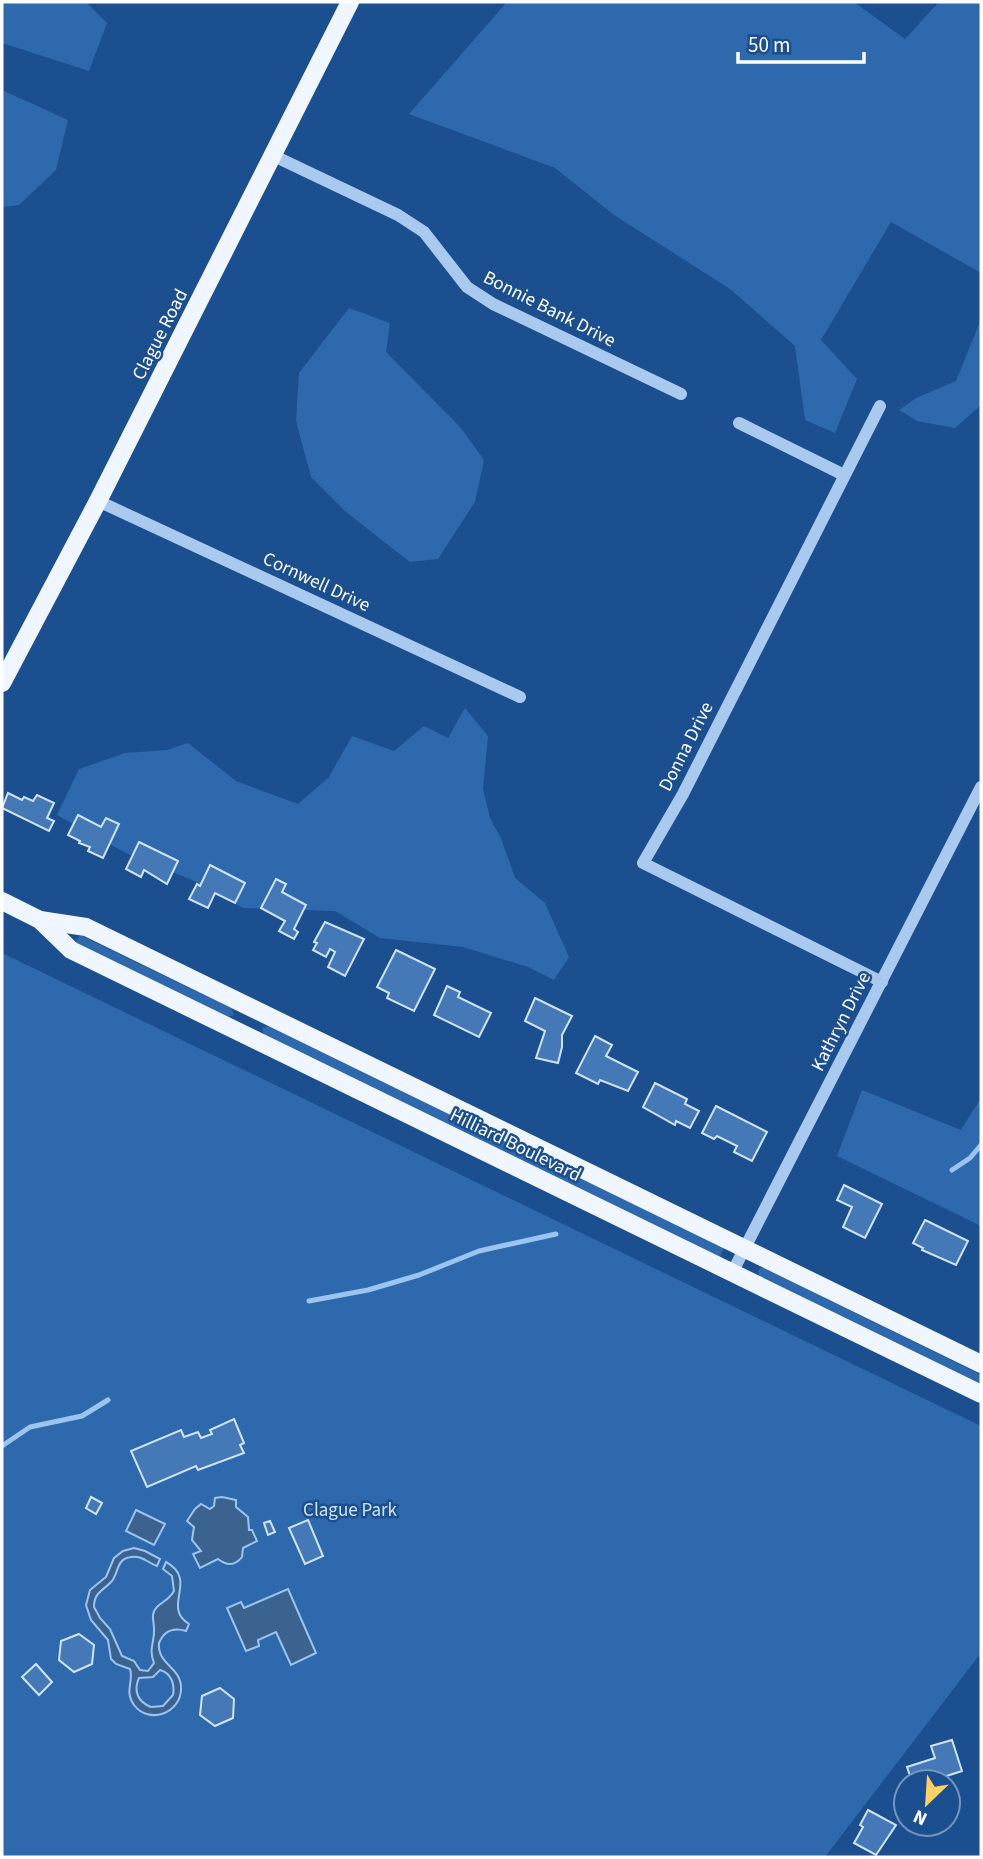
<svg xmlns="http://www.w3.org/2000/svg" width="983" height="1859" font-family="'Source Sans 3',sans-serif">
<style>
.green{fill:#2e69ad}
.water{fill:#3c6290;stroke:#9cc4f0;stroke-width:2;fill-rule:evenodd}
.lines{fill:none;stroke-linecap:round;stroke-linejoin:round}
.stream{stroke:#9cc4f0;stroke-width:5}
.building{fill:#4478b7;stroke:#cfe3fa;stroke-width:2}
.minor{stroke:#a9c9ee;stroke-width:12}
.major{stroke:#f0f6ff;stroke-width:18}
.labels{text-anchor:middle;stroke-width:5;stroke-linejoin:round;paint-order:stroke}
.street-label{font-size:19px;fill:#fff;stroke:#1b4f8f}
.park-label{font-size:19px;fill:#cfe3fa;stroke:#1b4f8f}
</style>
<rect width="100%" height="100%" fill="#1b4f8f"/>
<g class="green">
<path d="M2,2H86L107,23L89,71L2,43Z"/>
<path d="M507,2H854L905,39L939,2H981V273L891,222L821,340L857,379L835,433L805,420L795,346L730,289L614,215L555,168L409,114Z"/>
<path d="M2,90L68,120L56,170L19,205L2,207Z"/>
<path d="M349,308L390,323L386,352L461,428L484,460L475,502L438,559L410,562L346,512L311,477L296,421L299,373Z"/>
<path d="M981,319V405L955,428L917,421L899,410L916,398L956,381Z"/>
<path d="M465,708L488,736L483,789L490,818L501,838L515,878L545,903L569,957L554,980L528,967L463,947L380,938L335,911L243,908L192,880L126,853L57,815L79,769L125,753L167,750L188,743L236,781L298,804L329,777L352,736L394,751L424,726L448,738Z"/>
<path d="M80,935L231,1008L234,1015L228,1017L75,943Z"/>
<path d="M2,953L981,1426V1653L825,1857H2Z"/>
<path d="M268,1026L724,1248L720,1257L264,1035L262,1028Z"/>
<path d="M862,1090L961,1130L981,1098V1226L837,1156Z"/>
<path d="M760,1268H764L981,1375V1385L760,1277L758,1272Z"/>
</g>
<g class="water">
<path d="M222,1497L236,1500V1507L248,1517L249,1530H252L257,1541L243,1548L242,1557C235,1566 227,1566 218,1559L200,1568L193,1554L201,1551L192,1540L194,1527L187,1521L195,1509L201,1504L210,1509L214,1506L215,1498Z"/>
<path d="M136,1510L165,1524L154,1545L126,1531Z"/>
<path d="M134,1548L145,1551L160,1559L157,1566C148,1563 142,1555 131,1557C116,1559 119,1572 112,1581C103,1591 94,1592 94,1607L100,1618L110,1629L122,1656L134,1661L140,1670L148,1671L154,1663C148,1647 155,1643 154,1629C154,1620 150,1614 157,1607C163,1601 169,1600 174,1591L172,1576L163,1569L166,1562C199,1580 161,1607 189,1624L186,1631C173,1627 164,1631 159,1643C157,1665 182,1667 181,1689C181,1713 149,1725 134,1705C124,1692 134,1681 130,1669L116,1664L111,1659L108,1640L91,1620L86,1605L90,1590L106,1577L114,1558L123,1551ZM160,1670C171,1673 175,1684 173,1695L163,1706L151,1707C138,1702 133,1691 139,1678L153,1677Z"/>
<path d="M288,1589L316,1653L291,1665L276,1632L258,1640L259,1646L246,1651L227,1608L241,1602L244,1608Z"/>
</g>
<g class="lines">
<g class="stream">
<path d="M952,1170L970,1158L981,1145"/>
<path d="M309,1301L368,1290L419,1275L479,1251L556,1234"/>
<path d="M2,1446L30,1427L82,1416L108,1400"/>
</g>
</g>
<g class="building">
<path d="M8,793L22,800L24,797L33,801L37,795L54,803L47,818L54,821L49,831L2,808Z"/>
<path d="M78,815L101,827L106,818L119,824L103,858L88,851L90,847L79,843L80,841L68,835Z"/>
<path d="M139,842L178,861L167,884L144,870L141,877L126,869Z"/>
<path d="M210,865L245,883L235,903L215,893L208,908L189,899L197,884L200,886Z"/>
<path d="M276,879L286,884L282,892L306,905L294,929L298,932L294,939L279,931L285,921L261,908Z"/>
<path d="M325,922L364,939L345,976L328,967L335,952L330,949L326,957L313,950L317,943L314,942Z"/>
<path d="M396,950L435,969L414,1011L387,998L389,993L377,987Z"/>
<path d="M447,986L460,992L458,997L491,1013L479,1037L434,1015Z"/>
<path d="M535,998L572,1016L562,1035V1047L558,1063L536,1058L545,1031L525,1021Z"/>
<path d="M595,1036L612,1045L606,1056L638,1072L628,1091L600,1080L598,1084L576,1073Z"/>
<path d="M655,1083L687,1099L685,1104L699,1111L690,1128L676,1121L675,1125L643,1107Z"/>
<path d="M716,1106L767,1132L752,1161L734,1152L737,1146L717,1136L714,1139L702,1133Z"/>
<path d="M844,1185L882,1204L865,1238L843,1227L852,1207L837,1200Z"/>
<path d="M925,1220L968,1241L956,1265L922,1250L923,1248L913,1243Z"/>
<path d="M234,1419L244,1443L240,1445L244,1453L198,1470L196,1466L147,1487L131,1451L181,1430L184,1437L198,1432L201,1438L212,1434L210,1430Z"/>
<path d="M91,1497L102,1503L96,1514L86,1508Z"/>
<path d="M308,1520L323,1556L305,1564L289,1528Z"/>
<path d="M270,1521L275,1532L268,1535L264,1523Z"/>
<path d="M79,1634L94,1645L92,1664L74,1672L59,1660L61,1641Z"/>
<path d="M36,1664L52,1682L39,1695L22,1677Z"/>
<path d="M220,1688L234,1699L233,1718L215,1726L200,1715L202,1696Z"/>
<path d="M952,1740L962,1771L931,1781L930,1778L912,1782L907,1767L935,1758L931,1746Z"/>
<path d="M868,1810L896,1825L876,1855L854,1843L863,1827L860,1825Z"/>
</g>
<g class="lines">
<g class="minor">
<path d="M272,155L398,215L424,232L467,287L493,304L681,394"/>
<path d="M880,406L683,794L643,863L882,982"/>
<path d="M739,423L844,475"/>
<path d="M98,501L520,697"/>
<path d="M732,1273L981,787"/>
</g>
<g class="major">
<path d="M2,683L98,501L350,2"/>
<path d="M2,901L40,920L71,950L981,1394"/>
<path d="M40,920L86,927L981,1364"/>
</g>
</g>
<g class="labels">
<g class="street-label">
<text transform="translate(550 308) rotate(27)" y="7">Bonnie Bank Drive</text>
<text transform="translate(159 334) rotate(-63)" y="7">Clague Road</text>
<text transform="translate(317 581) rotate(25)" y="7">Cornwell Drive</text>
<text transform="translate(685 746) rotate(-63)" y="7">Donna Drive</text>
<text transform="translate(840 1021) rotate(-63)" y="7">Kathryn Drive</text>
<text transform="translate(516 1144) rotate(26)" y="7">Hilliard Boulevard</text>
</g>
<g class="park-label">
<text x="350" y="1516">Clague Park</text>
</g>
</g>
<rect width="983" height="1859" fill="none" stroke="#ffffff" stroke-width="7"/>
<g transform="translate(927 1803) rotate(205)"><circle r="33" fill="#1b4f8f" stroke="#7695bc" stroke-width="2"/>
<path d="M0-5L12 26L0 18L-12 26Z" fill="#ffd166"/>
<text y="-10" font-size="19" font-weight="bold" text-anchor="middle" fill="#ffffff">N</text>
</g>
<path d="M738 52v10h126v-10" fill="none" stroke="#ffffff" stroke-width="3.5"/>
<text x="748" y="52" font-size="21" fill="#ffffff" stroke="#1b4f8f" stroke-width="5" paint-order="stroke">50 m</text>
</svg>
